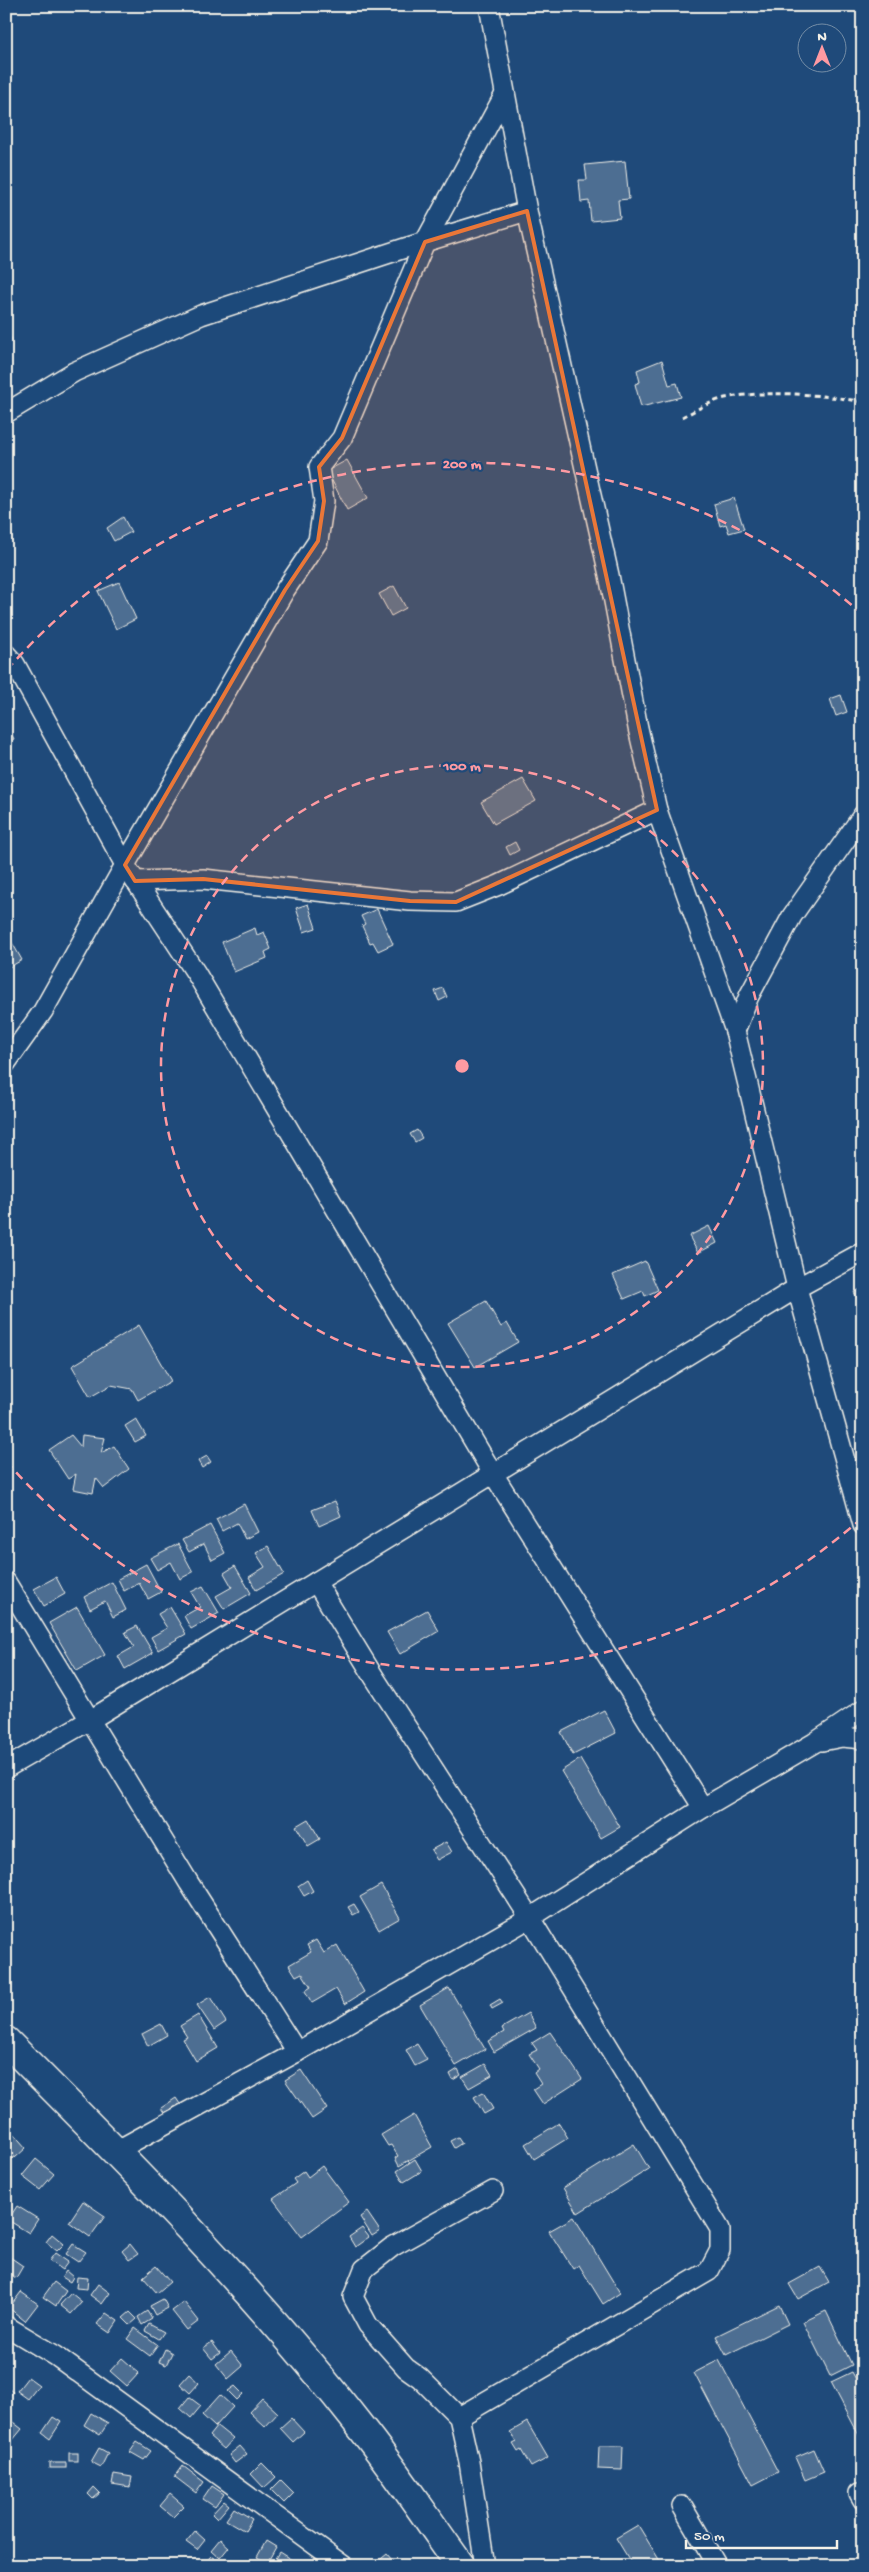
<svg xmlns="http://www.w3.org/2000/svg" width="869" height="2572" font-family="'Gochi Hand',sans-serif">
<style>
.building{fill:#4d6e92;stroke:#f4f1e8}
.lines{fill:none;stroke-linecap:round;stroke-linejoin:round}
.minor-casing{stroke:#f4f1e8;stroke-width:22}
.secondary-casing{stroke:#f4f1e8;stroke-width:31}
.path{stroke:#f4f1e8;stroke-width:3;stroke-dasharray:5 4;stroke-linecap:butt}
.minor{stroke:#1f4a7a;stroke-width:19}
.secondary{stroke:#1f4a7a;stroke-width:28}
.marked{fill:#ea7738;fill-opacity:0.2;stroke:#ea7738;stroke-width:4;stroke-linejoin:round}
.ring{fill:none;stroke:#ff9aa2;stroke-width:2.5;stroke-dasharray:9 6}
.centre{fill:#ff9aa2;stroke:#1f4a7a;stroke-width:2.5}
.ring-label{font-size:15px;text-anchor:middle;font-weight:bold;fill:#ff9aa2;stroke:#1f4a7a;stroke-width:4.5;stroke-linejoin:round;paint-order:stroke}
</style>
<rect width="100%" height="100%" fill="#1f4a7a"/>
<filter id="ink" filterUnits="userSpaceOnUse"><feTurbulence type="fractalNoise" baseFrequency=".02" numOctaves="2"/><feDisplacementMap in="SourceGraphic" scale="10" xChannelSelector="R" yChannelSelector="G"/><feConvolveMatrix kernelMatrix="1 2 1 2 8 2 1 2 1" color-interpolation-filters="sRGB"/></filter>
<g filter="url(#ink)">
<g class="building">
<path d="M625,161L629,199L618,200L620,218L591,221L589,201L581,202L579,180H587L585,165Z"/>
<path d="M6,327L12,340L6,343Z"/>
<path d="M662,360L669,385L677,383L681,397L641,407L635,384L640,382L637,370Z"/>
<path d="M347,460L368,498L347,510L327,471Z"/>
<path d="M734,498L744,529L729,533L726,524L720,526L714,504Z"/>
<path d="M123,517L131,532L114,541L107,528Z"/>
<path d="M119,582L136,619L116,629L98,591Z"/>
<path d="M394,586L406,608L391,616L379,594Z"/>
<path d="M863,675V690L856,680Z"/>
<path d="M841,695L847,712L836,716L830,699Z"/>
<path d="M6,723L14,739L6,743Z"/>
<path d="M523,779L536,801L494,824L481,802Z"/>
<path d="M515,842L519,850L510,855L506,847Z"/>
<path d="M308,904L316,928L304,932L296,908Z"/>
<path d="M377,909L393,944L378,951L373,942L370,943L362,926L365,924L361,916Z"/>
<path d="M255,928L257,935L264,932L271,949L265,952L267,958L234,972L222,942Z"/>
<path d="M6,932L22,960L6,969Z"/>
<path d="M443,988L447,997L439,1001L435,991Z"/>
<path d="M417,1130L422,1138L415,1142L410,1134Z"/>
<path d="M709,1226L717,1243L698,1253L689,1236Z"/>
<path d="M645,1261L658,1290L645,1296L643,1291L624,1299L613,1275Z"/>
<path d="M863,1288V1309L854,1292Z"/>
<path d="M486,1301L501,1327L507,1323L518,1342L475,1367L448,1323Z"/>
<path d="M139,1325L171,1381L138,1400L132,1389L111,1385L90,1397L72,1366Z"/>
<path d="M136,1419L146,1436L135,1442L125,1426Z"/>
<path d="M71,1435L81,1447L82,1435L105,1438L101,1453L114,1446L129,1469L104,1488L96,1478L93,1493L73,1489L76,1474L68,1479L49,1450Z"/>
<path d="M207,1456L211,1462L202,1468L198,1461Z"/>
<path d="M335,1501L341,1516L319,1526L312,1510Z"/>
<path d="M244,1504L258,1532L245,1539L237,1523L222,1531L216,1519Z"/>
<path d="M210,1525L225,1553L212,1560L204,1544L189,1552L182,1540Z"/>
<path d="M178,1544L193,1572L180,1579L171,1562L157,1570L150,1558Z"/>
<path d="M268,1546L284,1574L256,1590L249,1577L265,1567L256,1553Z"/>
<path d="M146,1564L161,1592L148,1599L139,1583L124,1591L118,1579Z"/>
<path d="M235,1566L251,1593L224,1609L216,1596L232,1587L224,1573Z"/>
<path d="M56,1577L65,1594L44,1606L34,1589Z"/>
<path d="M112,1582L126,1610L113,1617L105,1601L90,1609L84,1597Z"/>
<path d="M203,1586L219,1613L191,1629L184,1616L200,1607L191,1592Z"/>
<path d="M77,1607L105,1655L77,1671L49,1623Z"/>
<path d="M170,1607L186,1634L158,1650L151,1637L167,1628L158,1614Z"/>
<path d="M427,1610L439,1631L400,1654L387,1632Z"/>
<path d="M137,1626L153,1653L125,1669L118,1656L134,1647L125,1632Z"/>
<path d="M604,1710L616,1733L573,1755L561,1732Z"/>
<path d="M580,1759L620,1827L601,1838L561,1771Z"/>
<path d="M308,1819L320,1839L308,1846L296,1826Z"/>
<path d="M446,1842L452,1852L437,1860L431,1850Z"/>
<path d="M307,1880L313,1891L304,1896L298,1886Z"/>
<path d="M381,1885L400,1918L379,1930L360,1897Z"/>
<path d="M354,1904L359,1912L353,1915L348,1907Z"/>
<path d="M316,1940L324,1953L337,1945L364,1992L345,2004L336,1989L312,2003L305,1991L311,1987L302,1973L296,1976L289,1965L311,1952L307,1945Z"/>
<path d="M449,1988L485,2049L456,2066L420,2005Z"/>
<path d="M210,1997L226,2022L214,2030L197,2005Z"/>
<path d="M500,1999L503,2003L492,2009L490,2005Z"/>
<path d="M528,2013L536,2028L494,2052L488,2041L504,2032L502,2028Z"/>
<path d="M198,2015L218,2048L196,2061L183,2039L187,2037L180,2026Z"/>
<path d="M161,2024L167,2035L148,2046L142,2034Z"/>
<path d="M550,2032L582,2079L543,2104L533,2089L541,2084L534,2073L539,2069L529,2054L537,2050L532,2043Z"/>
<path d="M417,2044L427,2060L415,2066L406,2050Z"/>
<path d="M485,2064L492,2075L469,2088L462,2077Z"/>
<path d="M458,2069L461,2075L453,2080L450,2074Z"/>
<path d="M301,2070L327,2109L312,2119L285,2080Z"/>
<path d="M483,2092L493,2109L484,2114L474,2097Z"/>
<path d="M176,2098L182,2107L167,2117L161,2108Z"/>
<path d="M414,2115L432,2147L399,2166L395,2158L398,2156L391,2145L388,2146L381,2135Z"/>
<path d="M559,2123L568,2138L534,2159L525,2144Z"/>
<path d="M12,2132L26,2148L15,2158L6,2147V2137Z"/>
<path d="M458,2137L462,2143L454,2148L450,2141Z"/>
<path d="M634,2144L649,2169L578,2213L563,2188Z"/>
<path d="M36,2159L54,2174L40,2190L22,2176Z"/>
<path d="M415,2159L422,2171L404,2182L397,2171Z"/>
<path d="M322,2166L349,2202L302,2237L273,2199L296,2183L293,2179L304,2171L308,2177Z"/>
<path d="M83,2201L105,2216L90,2237L69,2222Z"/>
<path d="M17,2206L38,2219L29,2233L8,2220Z"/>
<path d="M367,2212L380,2231L372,2236L360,2217Z"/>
<path d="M574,2217L620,2293L603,2304L579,2265L573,2269L549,2231Z"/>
<path d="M362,2228L369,2237L355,2247L349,2237Z"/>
<path d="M52,2234L64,2244L57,2251L46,2242Z"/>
<path d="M73,2244L86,2252L78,2262L66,2254Z"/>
<path d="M130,2244L138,2254L129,2260L122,2251Z"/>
<path d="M55,2253L68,2262L62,2270L49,2261Z"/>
<path d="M10,2257L23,2266L16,2278L6,2272V2263Z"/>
<path d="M156,2266L170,2282L157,2293L143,2277Z"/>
<path d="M820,2267L829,2282L798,2299L789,2284Z"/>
<path d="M66,2271L73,2277L70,2282L62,2277Z"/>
<path d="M77,2277L88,2278L87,2289L76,2288Z"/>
<path d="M54,2282L66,2291L56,2306L43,2297Z"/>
<path d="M98,2284L110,2293L102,2304L90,2295Z"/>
<path d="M21,2292L38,2304L25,2321L9,2308Z"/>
<path d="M71,2293L82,2302L71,2314L60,2305Z"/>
<path d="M163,2299L168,2308L155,2315L150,2306Z"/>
<path d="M184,2302L199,2321L187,2330L172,2311Z"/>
<path d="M779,2305L788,2324L726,2355L716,2336Z"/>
<path d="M147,2311L152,2319L142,2325L138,2317Z"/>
<path d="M826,2311L852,2365L830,2376L803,2322Z"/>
<path d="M130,2312L137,2319L130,2325L123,2318Z"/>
<path d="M106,2313L118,2321L110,2333L97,2324Z"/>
<path d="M149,2324L164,2332L159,2339L145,2331Z"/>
<path d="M135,2328L158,2345L150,2356L127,2339Z"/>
<path d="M212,2342L220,2353L212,2359L203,2348Z"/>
<path d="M165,2349L172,2353L166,2365L159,2362Z"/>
<path d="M231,2351L243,2366L228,2379L216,2364Z"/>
<path d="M122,2358L139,2373L127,2386L110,2371Z"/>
<path d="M719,2360L778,2472L753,2485L694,2373Z"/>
<path d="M852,2372L863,2392L862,2441L831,2382Z"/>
<path d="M189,2374L199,2383L190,2393L180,2384Z"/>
<path d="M28,2377L39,2385L28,2399L17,2391Z"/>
<path d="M235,2386L243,2394L237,2400L228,2391Z"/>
<path d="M6,2387L13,2392L6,2402Z"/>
<path d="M220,2395L233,2407L215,2427L202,2415Z"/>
<path d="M189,2397L201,2406L191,2418L180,2408Z"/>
<path d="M262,2398L278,2413L265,2427L249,2412Z"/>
<path d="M91,2413L108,2423L100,2435L84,2425Z"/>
<path d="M53,2417L61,2422L50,2439L42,2433Z"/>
<path d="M291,2418L304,2432L293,2442L280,2428Z"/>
<path d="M9,2419L22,2429L12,2441L6,2436V2424Z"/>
<path d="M527,2422L548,2458L531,2467L521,2450L518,2452L513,2444L517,2442L510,2432Z"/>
<path d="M217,2426L233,2439L224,2449L209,2436Z"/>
<path d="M137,2442L151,2451L144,2460L130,2452Z"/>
<path d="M240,2446L247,2454L235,2463L229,2455Z"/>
<path d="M599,2446H623L622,2470L598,2469Z"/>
<path d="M99,2448L108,2453L101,2467L91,2462Z"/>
<path d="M814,2449L824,2472L805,2480L795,2457Z"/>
<rect x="69" y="2453" width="9" height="8"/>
<rect x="49" y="2463" width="17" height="5"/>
<path d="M262,2463L276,2477L264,2488L251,2474Z"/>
<path d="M183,2466L204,2482L196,2493L175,2477Z"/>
<path d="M114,2474L132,2477L130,2487L112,2484Z"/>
<path d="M281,2480L294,2493L284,2503L271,2490Z"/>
<path d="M212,2486L224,2494L215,2507L203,2499Z"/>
<path d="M94,2487L100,2493L93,2499L88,2494Z"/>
<path d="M170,2494L184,2506L173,2517L160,2506Z"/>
<path d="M224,2501L229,2505L217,2519L212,2514Z"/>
<path d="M234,2508L252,2519L245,2531L226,2520Z"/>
<path d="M638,2525L663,2566H633L616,2538Z"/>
<path d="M195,2531L205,2540L197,2550L186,2542Z"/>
<path d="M220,2539L229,2547L220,2558L211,2550Z"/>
<path d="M266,2541L276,2547L267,2563L257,2557Z"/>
<path d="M279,2552L295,2562L293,2566L271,2565Z"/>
<path d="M387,2554L397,2566H378L376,2563Z"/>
<path d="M211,2556L220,2563L218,2566H202Z"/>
</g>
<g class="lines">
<g class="minor-casing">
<g id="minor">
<path d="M489,6L527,211L609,575L638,728L657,810L735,1031L797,1288L863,1525"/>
<path d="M6,413L74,372L201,315L408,247L527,211"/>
<path d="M6,654L15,664L125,865L196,973L492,1472L703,1808"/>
<path d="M135,881L203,879L410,901L456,902L499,885L657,810"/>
<path d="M735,1031L749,996L792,916L863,815"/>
<path d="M6,1063L43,1011L125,865L285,590L318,541L324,501L319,467L342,438L425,242L505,94"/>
<path d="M6,1582L189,1883L297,2052"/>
<path d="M316,1582L374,1677L530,1918L720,2229V2250L709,2271L459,2417"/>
<path d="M822,1741L842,1737L863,1739"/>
<path d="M6,1768L90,1720L797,1288L863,1252"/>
<path d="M116,2151L297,2052L530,1918L703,1808L814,1743L863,1710"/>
<path d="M6,2326L56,2356L344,2566"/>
<path d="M859,2493L863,2500"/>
<path d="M682,2506L717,2566"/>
<path d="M485,2566L469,2462L459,2417L420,2378L406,2368L368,2325L353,2297L364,2269L392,2247L493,2191"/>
</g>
</g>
<g class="secondary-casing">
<path id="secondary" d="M6,2041C129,2164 252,2288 359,2425C395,2470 427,2519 461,2566"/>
</g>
<path class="path" d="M682,417C695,411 711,401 725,398C766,390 822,394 863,402"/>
<use href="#minor" class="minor"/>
<use href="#secondary" class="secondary"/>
</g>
</g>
<path class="marked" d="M527,211L657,810L456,902L410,901L203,879L135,881L125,865L285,590L318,541L324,501L319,467L342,438L425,242Z"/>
<g class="ring">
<circle cx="462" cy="1066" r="301"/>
<path d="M862 1518A603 603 0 0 1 7 1462M7 670A603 603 0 0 1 862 614"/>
</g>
<circle cx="462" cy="1066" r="8" class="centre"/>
<g class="ring-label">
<text x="462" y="468">200 m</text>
<text x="462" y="770">100 m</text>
</g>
<rect width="869" height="2572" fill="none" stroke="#1f4a7a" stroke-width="25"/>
<rect x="12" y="12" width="844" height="2547" fill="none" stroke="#f4f1e8" stroke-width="2" filter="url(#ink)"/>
<g transform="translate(822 48)"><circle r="24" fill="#1f4a7a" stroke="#748da6"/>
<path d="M0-4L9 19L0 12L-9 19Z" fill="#ff9aa2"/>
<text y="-8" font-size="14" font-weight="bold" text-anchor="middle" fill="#f4f1e8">N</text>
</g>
<path d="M686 2540v8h151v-8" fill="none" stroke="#f4f1e8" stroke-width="2.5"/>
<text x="694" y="2540" font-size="15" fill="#f4f1e8" stroke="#1f4a7a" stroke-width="4" paint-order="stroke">50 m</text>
</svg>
